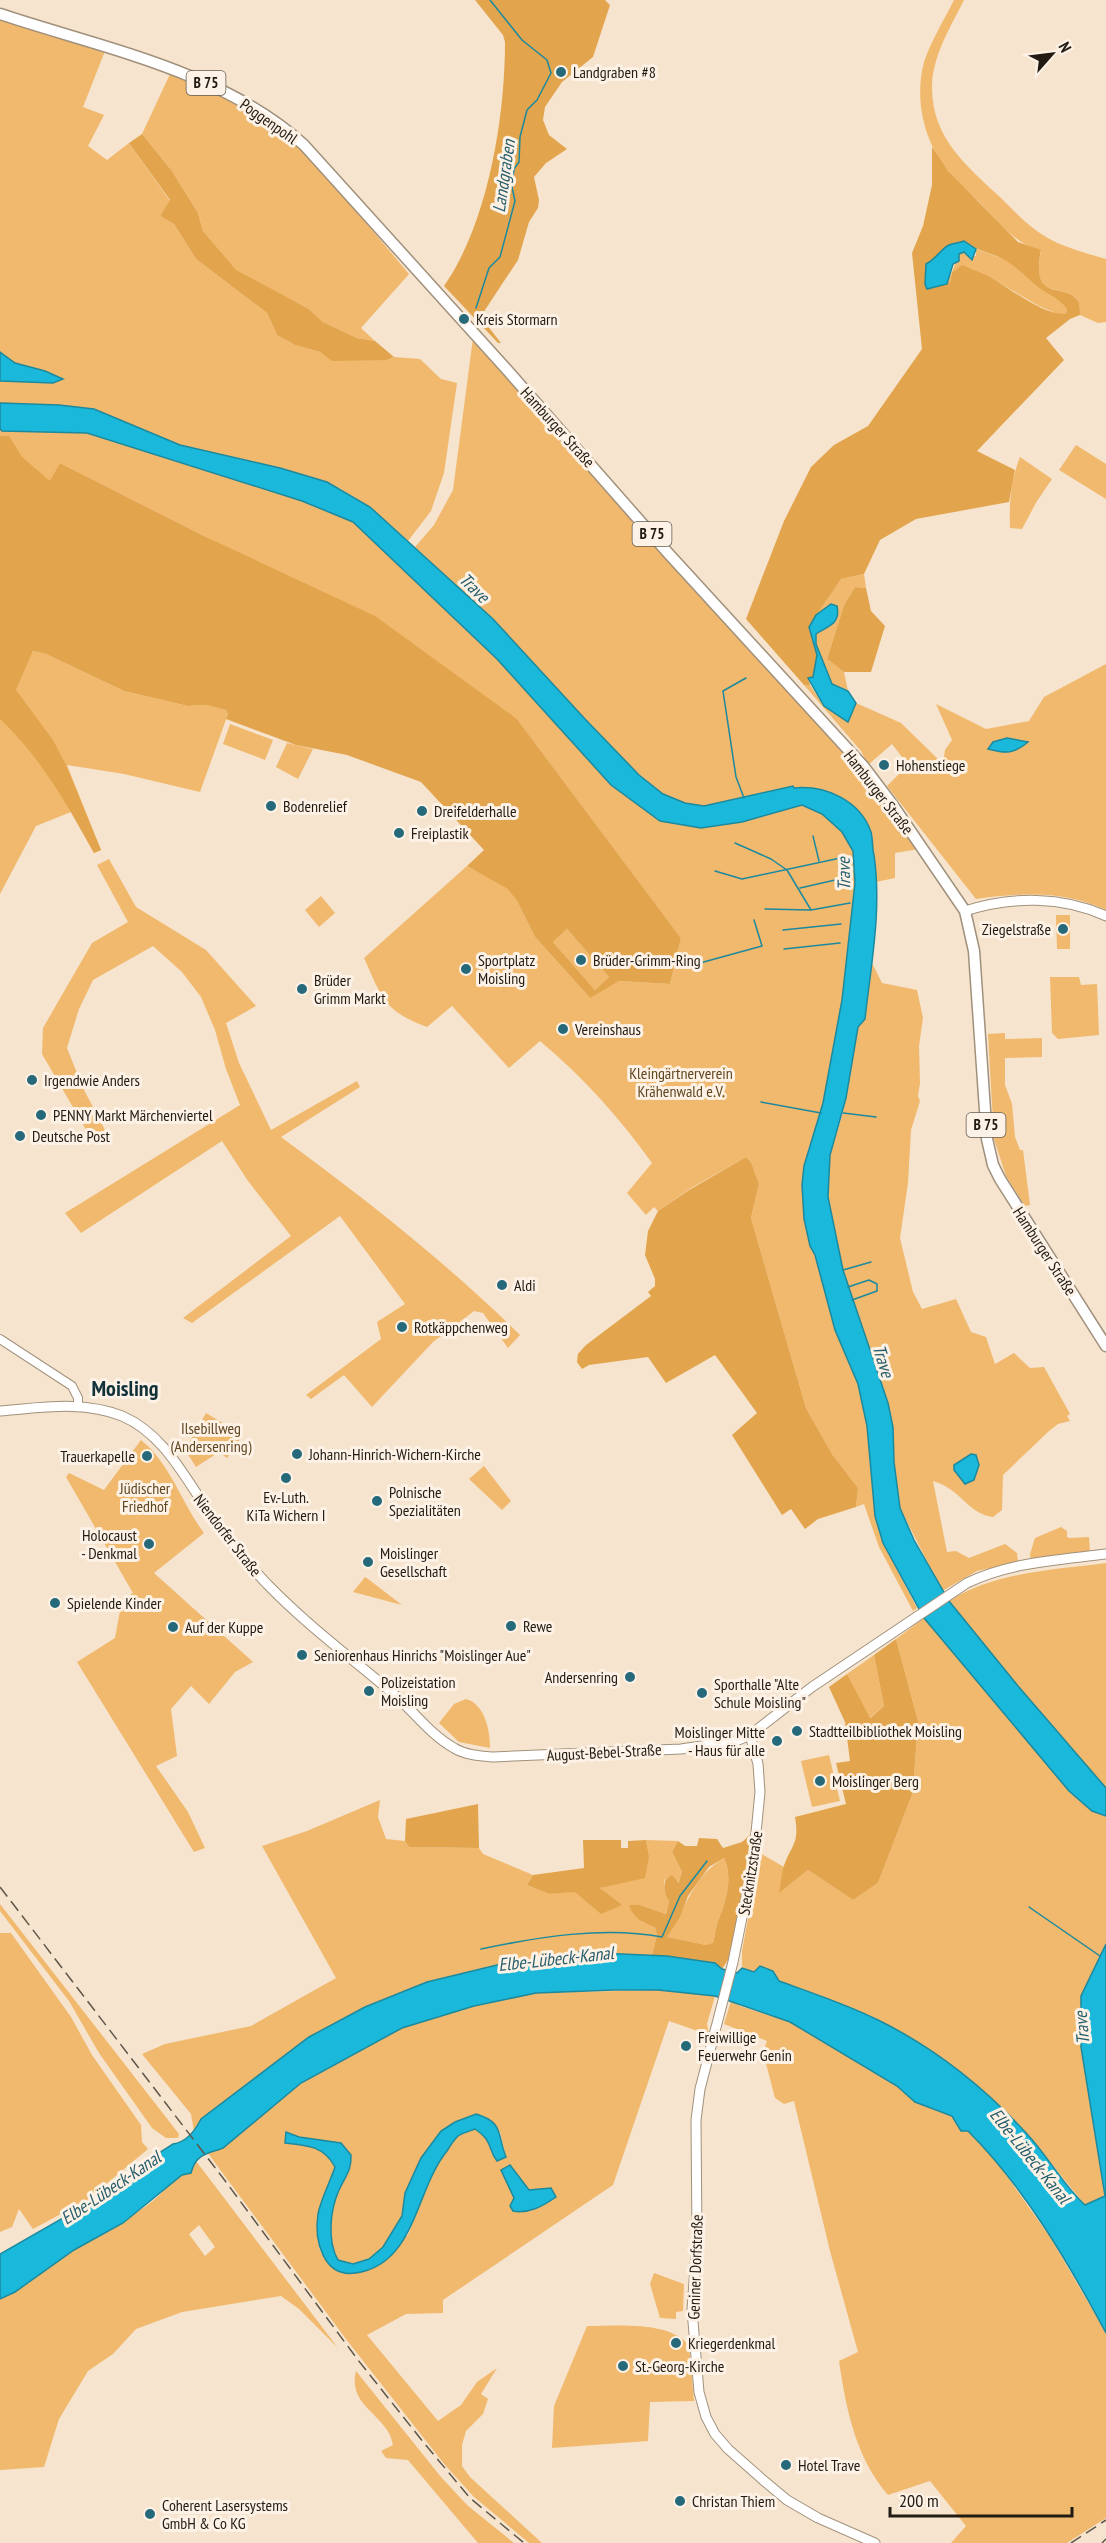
<svg xmlns="http://www.w3.org/2000/svg" width="1106" height="2543" font-family="'PT Sans Narrow',sans-serif">
<style>
.green{fill:#f0b96d;fill-rule:evenodd}
.forest{fill:#e2a54d;fill-rule:evenodd}
.water{fill:#1ab8da;stroke:#1c899e;stroke-width:1.5}
.lines{fill:none;stroke-linecap:round;stroke-linejoin:round}
.stream{stroke:#1c899e;stroke-width:1.5}
.tertiary-casing{stroke:#a1917c;stroke-width:10}
.secondary-casing{stroke:#a1917c;stroke-width:11}
.primary-casing{stroke:#a1917c;stroke-width:13}
.tertiary{stroke:#fff;stroke-width:8}
.secondary{stroke:#fff;stroke-width:9}
.primary{stroke:#fff;stroke-width:10}
.rail{stroke:#5f564a;stroke-width:1.5;stroke-dasharray:12 6;stroke-linecap:butt}
.poi-dot{fill:#25697a;stroke:#fdf2e5;stroke-width:2}
.labels{text-anchor:middle;stroke-width:6;stroke-linejoin:round;paint-order:stroke}
.shield{fill:#fdf2e5;stroke:#635c52;stroke-width:1.5}
.shield-label{font-size:15px;font-weight:bold;fill:#211b13}
.poi-label{font-size:16px;fill:#211b13;stroke:#fdf2e5;text-anchor:start}
.street-label{font-size:16px;fill:#211b13;stroke:#fdf2e5}
.park-label{font-size:16px;fill:#5f4621;stroke:#fdf2e5}
.water-label{font-size:18px;font-style:italic;fill:#275e6d;stroke:#fdf2e5}
.district-label{font-size:22px;font-weight:bold;fill:#12323a;stroke:#fdf2e5}
</style>
<rect width="100%" height="100%" fill="#f6e4ce"/>
<g class="green">
<path d="M954,0H964C951,26 933,55 932,85C931,138 967,166 1001,198C1015,212 1029,227 1046,237C1065,248 1086,253 1106,259V322L1098,323L1080,315C1080,310 1080,304 1078,301C1066,281 1030,305 1041,251C1015,244 999,222 980,203C970,193 957,182 948,171C924,142 914,99 924,62C931,41 944,20 954,0Z"/>
<path d="M0,18L105,51L83,107L104,115L88,146L107,160L129,143L170,201L160,216L174,224L196,259L267,313L277,335L295,345L320,352L332,360H387L394,357L420,359L441,379L457,383L444,473L431,511L408,541L370,507L339,488L312,477L180,445L94,409L59,405L0,403Z"/>
<path d="M170,74L220,94L270,122L294,141L325,174L409,274L361,328L375,341L357,338L323,322L309,309L236,271L203,231L198,213L172,171L142,134Z"/>
<path d="M976,249L1004,259L1021,269L1042,289L1061,300L1067,309L1066,315H1060L1039,306L989,277L952,273L950,282L947,284L959,254L963,252L969,255L976,256Z"/>
<path d="M473,338L876,786L919,849L895,853V878L876,882L872,833L845,799L822,789L794,788L793,786L704,806L685,803L663,794L639,775L585,719L493,619L415,547L434,525L453,490Z"/>
<path d="M0,429L2,431L87,433L302,501L353,522L497,659L611,785L660,821L701,828L742,822L802,804L822,814L842,832L853,851L855,883L842,1000L821,1113L814,1138L809,1146L802,1185L804,1219L810,1246L815,1255L835,1330L858,1384L867,1426L875,1516L883,1543L917,1608L913,1611L879,1547L864,1504L856,1507L858,1488L832,1454L806,1408L751,1218L759,1184L751,1162L746,1157L691,1188L658,1211L654,1207L646,1215L627,1193L652,1163C619,1117 583,1077 540,1041L509,1068L452,1006L427,1027C384,1011 382,998 364,958L467,866L508,888L517,901L535,937L589,997L619,981L670,984L681,938L517,719L206,537L60,463L0,613Z"/>
<path d="M1076,445L1106,464V499L1059,470Z"/>
<path d="M1020,457L1052,479L1037,501L1022,529L1010,528C1009,503 1011,480 1020,457Z"/>
<path d="M864,574L866,588L855,587L844,605L827,659L844,672L848,691L832,684L816,644V634L831,626L816,615L841,579Z"/>
<path d="M33,651L46,654L124,691L188,706L206,705L226,710L228,714L200,792L124,774L67,765L101,850L94,853L71,812L36,826L0,894V682L16,689Z"/>
<path d="M1106,664V910C1063,890 1022,893 976,899L887,786L908,765L892,744L868,765L861,751L804,685H810L824,706L848,721L856,703L901,723L943,764L945,750L952,740L936,704L986,729L1029,721L1044,697Z"/>
<path d="M230,724L273,740L265,760L223,744Z"/>
<path d="M287,743L313,749L298,779L276,767Z"/>
<path d="M109,859L136,907L206,950L256,1006L226,1023L239,1063L271,1130L357,1081L360,1087L281,1137C364,1198 446,1262 520,1335L508,1348L483,1313L474,1311L433,1342L372,1407L344,1375L311,1399L306,1395L381,1339L377,1322L405,1304L340,1216L192,1323L183,1318L291,1236L248,1181L222,1141L81,1233L65,1213L240,1105L226,1069L215,1030L201,997L182,972L153,946L93,980L79,1009L67,1048L83,1088L105,1130L92,1140L42,1054L43,1028L92,943L128,922L97,865Z"/>
<path d="M321,896L335,913L319,927L305,910Z"/>
<path d="M1056,915H1070V949H1057Z"/>
<path d="M567,929L609,977L595,990L553,942Z"/>
<path d="M872,963L882,983L917,990L923,1018L919,1046L920,1083L918,1096L920,1101L911,1130L908,1183L900,1238L913,1292L922,1309L956,1299L971,1332L986,1337L995,1364L1014,1353L1030,1368L1044,1367L1070,1414L1067,1416L1070,1421L1058,1424L1049,1431L1003,1475L1002,1510L993,1517C968,1514 961,1489 933,1481L947,1552L956,1551L969,1558L1005,1544L1017,1553L1018,1562L977,1571L942,1591L900,1508L894,1462L893,1427L888,1403L843,1270L828,1197L830,1155L843,1113L858,1027L865,1019Z"/>
<path d="M1050,977H1079L1081,985L1097,984L1099,1035L1058,1039L1052,1033Z"/>
<path d="M1005,1033V1039L1042,1038V1057L1005,1058V1085L1012,1104L1015,1137L1020,1150H1023L1030,1205L1025,1206L1006,1176L994,1139L988,1034Z"/>
<path d="M206,1413L243,1435L227,1458L219,1452L196,1467L185,1450Z"/>
<path d="M141,1440C170,1463 182,1504 204,1533L154,1573L253,1662L235,1672L209,1704L191,1686L171,1709L177,1756L156,1766L188,1812L205,1848L194,1852L77,1662L115,1638L122,1600L133,1593L66,1477L69,1473L104,1490Z"/>
<path d="M484,1466L511,1501L502,1510L469,1479Z"/>
<path d="M1061,1527L1067,1531V1537L1069,1538L1089,1537L1090,1551L1031,1561L1030,1554L1035,1538Z"/>
<path d="M1106,1563V1788L1018,1686L949,1601C995,1572 1053,1570 1106,1563Z"/>
<path d="M365,1577L368,1579L402,1605L353,1592Z"/>
<path d="M924,1618L1069,1791L1092,1811L1106,1816V1944L1081,1996V2047L1105,2197L1085,2205L1027,2134L976,2085L877,2019L819,1995L742,1968V1951L760,1853L784,1867L780,1892L808,1870L853,1900L878,1883L913,1792L918,1721L896,1639Z"/>
<path d="M874,1655L884,1706L869,1718L847,1674Z"/>
<path d="M466,1699C485,1704 490,1731 490,1748L459,1742L439,1723L454,1704Z"/>
<path d="M829,1755L840,1801L812,1807L801,1761Z"/>
<path d="M380,1800L378,1817L386,1839L405,1841L409,1847L479,1848L483,1854L533,1875L527,1885L549,1894L600,1889L649,1856L646,1840L678,1841L672,1852L682,1872L680,1883L672,1876L665,1879C663,1887 664,1894 669,1901L666,1914L640,1905L642,1922L655,1926L657,1935L652,1955L578,1952L497,1965L427,1982L365,2007L309,2037L201,2119L194,2132L191,2114L142,2054L165,2044L251,2026L336,1978L262,1846L307,1831Z"/>
<path d="M724,1858C734,1880 725,1903 717,1924C715,1930 715,1937 713,1944L706,1945L666,1937C687,1908 692,1877 724,1858Z"/>
<path d="M0,1904L179,2134L178,2138H166L152,2128L99,2053L69,2001L0,1911Z"/>
<path d="M0,1933H11L71,2017L92,2055L141,2125L142,2142L148,2149L87,2200L33,2229L19,2209L12,2227L0,2232Z"/>
<path d="M658,1990L715,1996L707,2024L709,2035L669,2021L613,2185L443,2300V2313L406,2314L367,2335L438,2421L461,2405L477,2382L497,2368L481,2394L488,2399L483,2414L466,2431L462,2445V2466L470,2477L542,2543H529L473,2496L445,2465L349,2343L207,2152L223,2148L299,2085L350,2054L402,2028L474,2006L536,1993ZM455,2122L500,2132L506,2157L493,2155C491,2142 486,2136 475,2129L458,2136L436,2164L408,2235L350,2274C297,2259 321,2204 335,2167C324,2147 307,2145 285,2143L286,2133L351,2155C352,2170 345,2177 339,2190C330,2210 327,2241 338,2260L353,2264L369,2259L383,2247L402,2216L405,2193L421,2158L441,2131ZM510,2165L529,2190L551,2189L510,2206L514,2198Z"/>
<path d="M731,2001L740,2006L790,2022L897,2086L915,2102L952,2116L961,2131H968L992,2155L1050,2237L1106,2333V2518L1067,2543H951L966,2526L930,2481L888,2495C856,2458 846,2409 839,2361L858,2352L830,2251L794,2101L784,2104L775,2098L763,2052L767,2041L724,2024Z"/>
<path d="M196,2161L338,2348L299,2309L281,2296L182,2312L136,2329L113,2354L88,2371L59,2419L44,2467L0,2470V2299C27,2288 48,2267 72,2250C99,2233 129,2220 154,2200C166,2190 174,2176 190,2173ZM199,2225L215,2247L205,2256L189,2234Z"/>
<path d="M654,2273L684,2284L683,2311L676,2312V2319L660,2318L650,2284Z"/>
<path d="M587,2326C615,2326 671,2320 689,2346L694,2401L650,2402L648,2441L552,2448L554,2406Z"/>
<path d="M356,2371L441,2477L467,2505L514,2543H478L408,2460L386,2458L381,2451L393,2445C388,2414 347,2408 356,2371Z"/>
</g>
<g class="forest">
<path d="M475,0H605L610,5L593,57L562,82L545,107L543,120L549,135L567,149L546,163L534,177L539,200L538,208L529,222L518,260L485,310L483,320L501,343H498L444,286C488,223 505,118 505,42L503,35Z"/>
<path d="M142,134L172,171L198,213L203,231L236,270L309,309L323,322L357,338L375,341L394,357L387,360L332,361L320,352L295,345L277,335L267,313L196,259L174,224L160,216L170,200L129,143Z"/>
<path d="M932,147L948,171L1018,242L1041,250C1030,305 1066,281 1078,301C1080,304 1080,310 1080,315L1070,319L1046,338L1064,360L977,451L1015,470L1009,502L916,519L880,540L864,574L841,579C830,596 819,609 810,627L817,655L813,677L808,678L810,685H804L746,619L784,521L811,467L834,445L868,426L922,349L912,253L923,226L932,185ZM964,241C976,251 990,252 1003,259C1018,267 1027,279 1041,289C1051,296 1059,298 1067,309L1066,314C1044,316 1008,287 988,276C980,272 970,269 962,265L952,273L950,282L927,289L925,284L926,264C936,259 942,247 949,245C953,243 959,243 964,241Z"/>
<path d="M0,436H9L22,457L50,481L60,463L206,537L375,616L517,719L681,938L670,984L619,981L590,998L535,937L517,901L508,889L467,866L484,850L421,782L347,755L296,745L226,719L228,714L226,710L206,705L188,706L124,691L46,654L33,651L16,690L53,740L66,765L101,850L94,853C68,806 40,756 0,719ZM567,929L609,977L595,990L553,942Z"/>
<path d="M855,587L866,588L871,611L885,626L871,672H844L827,659L844,605Z"/>
<path d="M746,1157L751,1162L759,1184L751,1218L806,1408L832,1454L858,1488L856,1507L818,1519L805,1529L791,1509L782,1515L732,1435L757,1413L715,1355L666,1383L648,1357L589,1365L582,1369L577,1362L578,1354L586,1345L651,1296L648,1292L655,1286V1279L645,1255L648,1231L658,1211L689,1190Z"/>
<path d="M896,1639L918,1721L913,1792L878,1883L853,1900L808,1870L779,1893C781,1885 781,1876 783,1869C790,1845 800,1846 795,1817L846,1804L836,1763L850,1761L845,1722L829,1687L847,1674L870,1718L884,1706L874,1655Z"/>
<path d="M478,1804L479,1848L409,1847L405,1841L406,1819Z"/>
<path d="M751,1834L745,1884L728,1960L722,1969L667,1956L652,1955L657,1935L655,1927C643,1923 633,1918 629,1905H640L666,1914L669,1901C664,1894 663,1887 666,1879L672,1875L679,1883L682,1872L672,1852L678,1841L685,1846H697L699,1838L717,1839L723,1848L742,1842ZM724,1858C734,1880 725,1903 717,1924C715,1930 715,1937 713,1943L706,1945L667,1937L680,1917L688,1896L709,1867Z"/>
<path d="M583,1840H621V1848H628V1841L646,1840L649,1856L645,1878L600,1888L622,1905L601,1914L575,1892L549,1894L527,1885L533,1875L584,1868Z"/>
</g>
<g class="water">
<path d="M964,241L976,249L972,260L964,252L959,254V261L953,264L947,284L927,289L925,284L926,264C936,259 942,248 949,245C953,243 959,243 964,241Z"/>
<path d="M0,352L15,363L45,371L63,379L53,383L0,381Z"/>
<path d="M0,403L59,405L94,409L180,445L280,468L327,482L370,507L493,619L585,719L639,775L663,794L685,803L704,806L793,786L794,788C825,785 860,800 871,832C873,839 872,848 874,855C882,910 871,964 865,1019L858,1027L846,1098L830,1155L828,1197L843,1270L888,1403L893,1427L894,1462L900,1508L914,1540L949,1601L1018,1686L1106,1788V1816L1092,1811L1069,1791L924,1618L883,1543L875,1516L867,1426L858,1384L835,1330L815,1255L810,1246L804,1219L802,1185L804,1166L823,1103L842,1000L855,883L853,851L842,832L822,814L802,805L742,822L701,828L660,821L611,785L497,659L353,522L302,501L87,433L2,431L0,429Z"/>
<path d="M831,604L837,606C841,624 828,626 816,634V644L832,684L848,691L856,703L848,722L824,706L808,678L813,677L817,655L809,627L816,615Z"/>
<path d="M1007,738L1028,742C1014,754 1006,754 988,749L993,742Z"/>
<path d="M971,1454L976,1455L979,1465L974,1480L965,1484L954,1470V1465Z"/>
<path d="M1106,1944V2333C1068,2262 1025,2188 968,2131H961L952,2116L915,2102L897,2086L790,2022L715,1996L658,1990H614L536,1993L474,2006L402,2028L301,2083L223,2148C208,2154 196,2153 191,2173L182,2175L123,2223L74,2250L15,2292L0,2299V2254L98,2198L140,2165L173,2144C187,2142 195,2131 201,2119L309,2037L365,2007L427,1982L497,1965L578,1952L667,1956L715,1963L722,1969L737,1973L742,1968L754,1972L760,1966L773,1971L779,1981C812,1993 846,2004 878,2020C933,2047 985,2088 1027,2134C1048,2156 1062,2184 1085,2205L1105,2196L1081,2047V1996Z"/>
<path d="M476,2114C504,2122 497,2135 506,2157L497,2161C487,2148 494,2142 475,2129C470,2131 462,2133 458,2136C454,2140 450,2146 447,2151C415,2190 416,2264 356,2273C323,2278 314,2240 318,2214C321,2199 330,2182 335,2167C324,2146 307,2145 285,2143L286,2132L299,2137L341,2143L351,2155C352,2170 345,2177 339,2190C330,2210 327,2241 338,2260L353,2264L369,2259L383,2247L402,2216L405,2193L421,2158L441,2131L455,2122Z"/>
<path d="M510,2165L529,2190L551,2188L556,2197C543,2206 529,2214 513,2211L510,2206L514,2198L501,2170Z"/>
</g>
<g class="lines">
<g class="stream">
<path d="M476,308L489,268L500,257L515,201L512,187L514,169L519,162L520,137L527,110L537,100L551,73L547,60L522,40L490,0"/>
<path d="M744,798L736,777L723,691L746,678"/>
<path d="M813,836L819,861"/>
<path d="M735,843L771,859L787,870L811,910L850,903"/>
<path d="M715,871L742,879L845,857"/>
<path d="M800,888L844,878"/>
<path d="M765,909L810,910"/>
<path d="M783,930L841,924"/>
<path d="M784,949L840,943"/>
<path d="M700,963L762,946L754,920"/>
<path d="M761,1102L821,1113"/>
<path d="M843,1113L876,1117"/>
<path d="M843,1270L871,1262"/>
<path d="M848,1287L869,1280L877,1284V1291L852,1300"/>
<path d="M1029,1907L1100,1956"/>
<path d="M481,1949C538,1937 604,1926 662,1937L680,1896L707,1861"/>
</g>
<g class="tertiary-casing">
<path id="tertiary" d="M0,1339L72,1386L78,1398V1406"/>
</g>
<g class="secondary-casing">
<g id="secondary">
<path d="M965,911C1012,896 1062,896 1106,916"/>
<path d="M0,1411C40,1408 83,1400 122,1416C169,1436 189,1488 220,1527C236,1547 251,1568 269,1586C308,1626 354,1660 396,1696C415,1713 432,1736 454,1748C465,1755 480,1756 493,1757L681,1749L736,1741L750,1735L812,1687L967,1583C1010,1562 1059,1560 1106,1554"/>
<path d="M750,1735L758,1764L760,1792L753,1863L733,1962L700,2089L696,2120L697,2238L692,2310L699,2392L706,2417L715,2434L728,2449L763,2480L787,2500L818,2518L875,2543"/>
</g>
</g>
<g class="primary-casing">
<path id="primary" d="M0,14C102,48 223,71 304,145L509,372L668,553L864,767L892,804L965,911L974,951L987,1139L993,1165L1000,1179L1106,1346"/>
</g>
<use href="#tertiary" class="tertiary"/>
<use href="#secondary" class="secondary"/>
<use href="#primary" class="primary"/>
<g class="rail">
<path d="M0,1887L223,2178L358,2360L424,2443L470,2498L524,2543"/>
<path d="M1071,2543L1106,2520"/>
<path d="M1102,2543L1106,2539"/>
</g>
</g>
<g class="poi-dot">
<circle cx="561" cy="72" r="6"/>
<circle cx="464" cy="319" r="6"/>
<circle cx="884" cy="765" r="6"/>
<circle cx="271" cy="806" r="6"/>
<circle cx="422" cy="811" r="6"/>
<circle cx="399" cy="833" r="6"/>
<circle cx="1063" cy="929" r="6"/>
<circle cx="581" cy="960" r="6"/>
<circle cx="466" cy="969" r="6"/>
<circle cx="302" cy="989" r="6"/>
<circle cx="563" cy="1029" r="6"/>
<circle cx="32" cy="1080" r="6"/>
<circle cx="41" cy="1115" r="6"/>
<circle cx="20" cy="1136" r="6"/>
<circle cx="502" cy="1285" r="6"/>
<circle cx="402" cy="1327" r="6"/>
<circle cx="297" cy="1454" r="6"/>
<circle cx="147" cy="1456" r="6"/>
<circle cx="286" cy="1478" r="6"/>
<circle cx="377" cy="1501" r="6"/>
<circle cx="149" cy="1544" r="6"/>
<circle cx="368" cy="1562" r="6"/>
<circle cx="55" cy="1603" r="6"/>
<circle cx="511" cy="1626" r="6"/>
<circle cx="173" cy="1627" r="6"/>
<circle cx="302" cy="1655" r="6"/>
<circle cx="630" cy="1677" r="6"/>
<circle cx="369" cy="1691" r="6"/>
<circle cx="702" cy="1693" r="6"/>
<circle cx="797" cy="1731" r="6"/>
<circle cx="777" cy="1741" r="6"/>
<circle cx="820" cy="1781" r="6"/>
<circle cx="686" cy="2046" r="6"/>
<circle cx="676" cy="2343" r="6"/>
<circle cx="623" cy="2366" r="6"/>
<circle cx="786" cy="2465" r="6"/>
<circle cx="680" cy="2501" r="6"/>
<circle cx="150" cy="2514" r="6"/>
</g>
<g class="labels">
<g class="shield">
<rect x="186.5" y="71" width="39" height="24" rx="4.5"/>
<rect x="632.5" y="522" width="39" height="24" rx="4.5"/>
<rect x="966.5" y="1113" width="39" height="24" rx="4.5"/>
</g>
<g class="shield-label">
<text x="206" y="88">B 75</text>
<text x="652" y="539">B 75</text>
<text x="986" y="1130">B 75</text>
</g>
<g class="poi-label">
<text x="573" y="78">Landgraben #8</text>
<text x="476" y="325">Kreis Stormarn</text>
<text x="896" y="771">Hohenstiege</text>
<text x="283" y="812">Bodenrelief</text>
<text x="434" y="817">Dreifelderhalle</text>
<text x="411" y="839">Freiplastik</text>
<text x="1051" y="935" text-anchor="end">Ziegelstraße</text>
<text x="478" y="966">Sportplatz<tspan x="478" dy="18">Moisling</tspan></text>
<text x="593" y="966">Brüder-Grimm-Ring</text>
<text x="314" y="986">Brüder<tspan x="314" dy="18">Grimm Markt</tspan></text>
<text x="575" y="1035">Vereinshaus</text>
<text x="44" y="1086">Irgendwie Anders</text>
<text x="53" y="1121">PENNY Markt Märchenviertel</text>
<text x="32" y="1142">Deutsche Post</text>
<text x="514" y="1291">Aldi</text>
<text x="414" y="1333">Rotkäppchenweg</text>
<text x="309" y="1460">Johann-Hinrich-Wichern-Kirche</text>
<text x="135" y="1462" text-anchor="end">Trauerkapelle</text>
<text x="389" y="1498">Polnische<tspan x="389" dy="18">Spezialitäten</tspan></text>
<text x="286" y="1503" text-anchor="middle">Ev.-Luth.<tspan x="286" dy="18">KiTa Wichern I</tspan></text>
<text x="137" y="1541" text-anchor="end">Holocaust<tspan x="137" dy="18">- Denkmal</tspan></text>
<text x="380" y="1559">Moislinger<tspan x="380" dy="18">Gesellschaft</tspan></text>
<text x="67" y="1609">Spielende Kinder</text>
<text x="523" y="1632">Rewe</text>
<text x="185" y="1633">Auf der Kuppe</text>
<text x="314" y="1661">Seniorenhaus Hinrichs "Moislinger Aue"</text>
<text x="618" y="1683" text-anchor="end">Andersenring</text>
<text x="381" y="1688">Polizeistation<tspan x="381" dy="18">Moisling</tspan></text>
<text x="714" y="1690">Sporthalle "Alte<tspan x="714" dy="18">Schule Moisling"</tspan></text>
<text x="809" y="1737">Stadtteilbibliothek Moisling</text>
<text x="765" y="1738" text-anchor="end">Moislinger Mitte<tspan x="765" dy="18">- Haus für alle</tspan></text>
<text x="832" y="1787">Moislinger Berg</text>
<text x="698" y="2043">Freiwillige<tspan x="698" dy="18">Feuerwehr Genin</tspan></text>
<text x="688" y="2349">Kriegerdenkmal</text>
<text x="635" y="2372">St.-Georg-Kirche</text>
<text x="798" y="2471">Hotel Trave</text>
<text x="692" y="2507">Christan Thiem</text>
<text x="162" y="2511">Coherent Lasersystems<tspan x="162" dy="18">GmbH &amp; Co KG</tspan></text>
</g>
<g class="street-label">
<text transform="translate(269 121) rotate(35)" y="6">Poggenpohl</text>
<text transform="translate(558 427) rotate(48)" y="6">Hamburger Straße</text>
<text transform="translate(879 792) rotate(52)" y="6">Hamburger Straße</text>
<text transform="translate(1045 1251) rotate(57)" y="6">Hamburger Straße</text>
<text transform="translate(228 1535) rotate(52)" y="6">Niendorfer Straße</text>
<text transform="translate(604 1752) rotate(-3)" y="6">August-Bebel-Straße</text>
<text transform="translate(750 1873) rotate(-81)" y="6">Stecknitzstraße</text>
<text transform="translate(695 2267) rotate(-88)" y="6">Geniner Dorfstraße</text>
</g>
<g class="park-label">
<text x="681" y="1079">Kleingärtnerverein<tspan x="681" dy="18">Krähenwald e.V.</tspan></text>
<text x="211" y="1434">Ilsebillweg<tspan x="211" dy="18">(Andersenring)</tspan></text>
<text x="145" y="1494">Jüdischer<tspan x="145" dy="18">Friedhof</tspan></text>
</g>
<g class="water-label">
<text transform="translate(504 176) rotate(-82)" y="6">Landgraben</text>
<text transform="translate(474 588) rotate(44)" y="6">Trave</text>
<text transform="translate(844 874) rotate(-91)" y="6">Trave</text>
<text transform="translate(883 1361) rotate(73)" y="6">Trave</text>
<text transform="translate(556 1959) rotate(-6)" y="6">Elbe-Lübeck-Kanal</text>
<text transform="translate(1082 2028) rotate(-95)" y="6">Trave</text>
<text transform="translate(1030 2156) rotate(51)" y="6">Elbe-Lübeck-Kanal</text>
<text transform="translate(111 2188) rotate(-34)" y="6">Elbe-Lübeck-Kanal</text>
</g>
<g class="district-label">
<text x="125" y="1396">Moisling</text>
</g>
</g>
<g transform="translate(1052 54) rotate(62)" stroke="#fdf2e5" stroke-width="4.5" paint-order="stroke">
<path d="M0-4.5L10 22L0 15L-10 22Z" fill="#211b13"/>
<text y="-9" font-size="16" font-weight="bold" text-anchor="middle" fill="#211b13">N</text>
</g>
<path d="M890 2507v9h182v-9" fill="none" stroke="#211b13" stroke-width="3"/>
<text x="899" y="2507" font-size="18" fill="#211b13" stroke="#fdf2e5" stroke-width="4.5" paint-order="stroke">200 m</text>
</svg>
